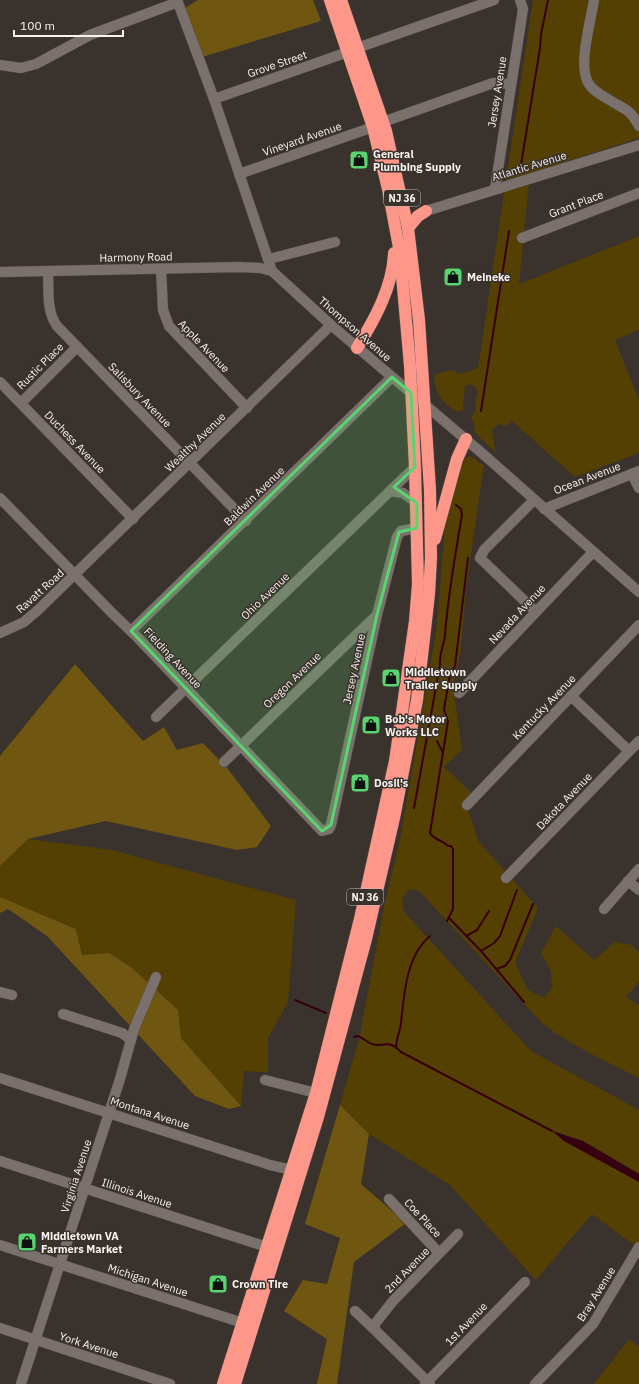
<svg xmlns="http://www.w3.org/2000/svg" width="639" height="1384" font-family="'IBM Plex Sans',sans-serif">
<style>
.green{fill:#544003}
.forest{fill:#6f5611}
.water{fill:#360011}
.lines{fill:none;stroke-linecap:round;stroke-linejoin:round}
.stream{stroke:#360011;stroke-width:2}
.minor-casing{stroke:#554d4a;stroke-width:11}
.highway-casing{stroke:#554d4a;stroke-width:13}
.minor{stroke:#7b716c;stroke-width:10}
.highway{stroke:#fd9789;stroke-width:12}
.marked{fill:#58d570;fill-opacity:0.2;stroke:#58d570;stroke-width:3;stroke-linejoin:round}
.labels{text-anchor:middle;stroke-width:3;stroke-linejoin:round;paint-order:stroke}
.shield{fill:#3a322d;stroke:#bfb8b5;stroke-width:1}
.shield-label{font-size:10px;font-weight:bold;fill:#f8f2ef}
.street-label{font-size:11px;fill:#f8f2ef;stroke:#3a322d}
.poi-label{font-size:11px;font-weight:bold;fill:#f8f2ef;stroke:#3a322d;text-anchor:start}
</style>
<rect width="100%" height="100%" fill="#3a322d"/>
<g class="green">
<path d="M533,0H639V138L530,173L519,284L639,236V330L615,340L639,400V453L575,477L511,420L507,426L499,424L492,430L496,453L474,432L475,427L471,417L476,411L475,400L478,393L477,389L470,384L465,386L463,410L457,412C444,405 432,389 435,374L452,370L461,374L478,368Z"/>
<path d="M470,456L484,465L466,588L461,649L453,686L462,750L444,767L473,794L465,802L479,842L538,908L515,963L528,990L544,998L552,987L551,971L541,953L556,926L594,960L615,942L632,945L639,952V982L626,997L639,1005V1078C606,1061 571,1046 542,1023L419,891C404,884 398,905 406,914L531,1051L639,1110V1174L583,1141L553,1131L564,1141L639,1182V1249L592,1214L536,1280L450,1185L369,1134L340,1105L359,1039L385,902L401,835L437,626L445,526L462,463L465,458Z"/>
<path d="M28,839L112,850L296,900L288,1002L268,1038V1072L244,1071L241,1106L181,1038L178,1010L132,968L109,953L82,955L76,929L0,897V866Z"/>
<path d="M629,1339L639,1347V1384H594Z"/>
</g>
<g class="forest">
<path d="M198,0H313L321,21L202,57L183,9Z"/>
<path d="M75,664L143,741L164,727L177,750L203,743L228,769L271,826L257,847L237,850L106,821L28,839L0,866V756Z"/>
<path d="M0,897L76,929L82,955L109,953L132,968L178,1010L181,1038L241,1106L229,1109L195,1096L47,936L8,909L0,913Z"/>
<path d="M340,1105L369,1134L361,1184L406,1223L354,1262L337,1384H317L327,1339L284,1311L303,1280L327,1284L340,1238L305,1224Z"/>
</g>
<path class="water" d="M552,1131L583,1141L639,1174V1182L564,1141Z"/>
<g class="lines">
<g class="stream">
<path d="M521,165L540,48L541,34L548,0"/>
<path d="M481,411L509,231"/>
<path d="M437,741L443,753"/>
<path d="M414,808L440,665C439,654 444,645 445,635C448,595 455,555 462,515L461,509L456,505"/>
<path d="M449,918L481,951L524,1002"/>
<path d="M447,921L453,909V849L451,846H448C443,841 433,839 430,833L448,721L444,710L445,703L450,675L455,666L468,558"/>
<path d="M466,936L477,930L489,911"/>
<path d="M481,951L494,943L500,936L517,890"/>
<path d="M496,969L505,966L510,960L533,904"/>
<path d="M295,1000L326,1013"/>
<path d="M354,1037L358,1036C363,1038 367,1042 372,1044C387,1048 387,1038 401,1052L552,1131"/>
<path d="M396,1048C396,1039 400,1032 401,1023C404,995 406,956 430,936"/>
</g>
<g class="minor-casing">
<g id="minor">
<path d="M177,0L214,99L272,271L331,325L483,454L639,592"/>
<path d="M594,0C591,20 577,68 589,84C593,91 601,95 608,99C624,110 629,107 639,126"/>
<path d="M357,48L494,0"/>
<path d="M0,65L21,68L36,64L90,35L178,2"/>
<path d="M214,99L348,52"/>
<path d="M383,122L493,83L511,84"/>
<path d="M239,174L373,127"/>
<path d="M495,189L523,9L520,0"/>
<path d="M426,211L639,145"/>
<path d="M522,238L639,193"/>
<path d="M269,259L335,242"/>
<path d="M161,269L163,310L169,326L247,408"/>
<path d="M48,271C49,290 46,311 57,326L246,521"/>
<path d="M0,272L238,267L260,268L272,271"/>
<path d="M0,382L133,519"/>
<path d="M21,403L77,347"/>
<path d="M632,474L639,488"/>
<path d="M390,491L403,493L417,503"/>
<path d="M0,498L112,613L137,637L322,831L329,829L331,825L377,615L397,537L401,531L417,528"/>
<path d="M534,500L484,550L480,558L536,612"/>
<path d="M544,509L639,471"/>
<path d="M131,631L392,377"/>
<path d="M0,633L24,622L38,610L331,325"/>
<path d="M459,693L593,552"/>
<path d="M571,696L629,751"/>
<path d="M156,717L415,467"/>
<path d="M224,762L377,615"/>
<path d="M467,805L639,625"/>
<path d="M506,878L639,741"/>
<path d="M628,881L639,890"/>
<path d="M604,909L639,869"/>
<path d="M0,992L12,995"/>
<path d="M63,1014L122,1033L131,1040"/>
<path d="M0,1078L270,1165L292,1170"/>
<path d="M265,1080L316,1093"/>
<path d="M0,1161L267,1247"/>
<path d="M389,1199L439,1253"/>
<path d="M0,1245L243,1323"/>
<path d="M355,1311L374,1329"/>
<path d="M0,1328L170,1384"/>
<path d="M21,1384L120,1079L134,1029L156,977"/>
<path d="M425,1384L525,1282"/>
<path d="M430,1384L376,1331L374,1325L393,1301L458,1234"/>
<path d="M535,1384L593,1324L639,1247"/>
</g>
</g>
<g class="highway-casing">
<g id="highway">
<path d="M408,228L418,216L426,211"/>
<path d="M357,348C375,319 393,286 394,253"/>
<path d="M435,539L457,459L466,439"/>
<path d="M223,1384L316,1093L360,919L395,761L415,621L418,584L415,467L410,366L400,253L388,189L373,127L330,0"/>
<path d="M235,1384L318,1117L366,939L394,818L417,700L429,594L431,558L430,490L419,320L408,228L386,131L341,0"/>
</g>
</g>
<use href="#minor" class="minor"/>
<use href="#highway" class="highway"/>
</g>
<path class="marked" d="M392,377L411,393L415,467L394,487L417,503V528L399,532L377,615L331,825L322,831L131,631Z"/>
<defs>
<g id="shop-square" transform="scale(1)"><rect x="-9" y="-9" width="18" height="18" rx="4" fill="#58d570" stroke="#3a322d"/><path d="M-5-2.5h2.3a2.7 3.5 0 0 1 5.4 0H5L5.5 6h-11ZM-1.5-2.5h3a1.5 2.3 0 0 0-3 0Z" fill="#111"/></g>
</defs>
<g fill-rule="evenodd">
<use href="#shop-square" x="359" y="160"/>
<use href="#shop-square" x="453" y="277"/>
<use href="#shop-square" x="391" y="678"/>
<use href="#shop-square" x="371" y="725"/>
<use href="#shop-square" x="360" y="783"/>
<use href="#shop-square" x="27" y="1242"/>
<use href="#shop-square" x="218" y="1284"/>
</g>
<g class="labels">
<g class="shield">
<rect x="384" y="190" width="36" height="16" rx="3"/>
<rect x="347" y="889" width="36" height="16" rx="3"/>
</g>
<g class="shield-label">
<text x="402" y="202">NJ 36</text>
<text x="365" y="901">NJ 36</text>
</g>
<g class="street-label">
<text transform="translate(277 64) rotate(-19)" y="4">Grove Street</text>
<text transform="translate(497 92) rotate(-81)" y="4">Jersey Avenue</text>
<text transform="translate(302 139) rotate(-19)" y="4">Vineyard Avenue</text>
<text transform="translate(529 166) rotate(-17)" y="4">Atlantic Avenue</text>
<text transform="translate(576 204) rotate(-21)" y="4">Grant Place</text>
<text transform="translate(136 257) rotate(-1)" y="4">Harmony Road</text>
<text transform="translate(355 329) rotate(41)" y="4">Thompson Avenue</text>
<text transform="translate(204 346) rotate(46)" y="4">Apple Avenue</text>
<text transform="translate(40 366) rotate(-45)" y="4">Rustic Place</text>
<text transform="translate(140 395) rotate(46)" y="4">Salisbury Avenue</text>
<text transform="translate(75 442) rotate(46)" y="4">Duchess Avenue</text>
<text transform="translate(195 442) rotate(-44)" y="4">Wealthy Avenue</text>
<text transform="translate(587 478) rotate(-21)" y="4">Ocean Avenue</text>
<text transform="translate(254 496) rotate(-44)" y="4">Baldwin Avenue</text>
<text transform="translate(40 591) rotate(-42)" y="4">Ravatt Road</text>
<text transform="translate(265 596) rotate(-44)" y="4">Ohio Avenue</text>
<text transform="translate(517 614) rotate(-47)" y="4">Nevada Avenue</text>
<text transform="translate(173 658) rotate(47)" y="4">Fielding Avenue</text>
<text transform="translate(354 669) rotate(-78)" y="4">Jersey Avenue</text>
<text transform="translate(292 680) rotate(-44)" y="4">Oregon Avenue</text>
<text transform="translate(544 707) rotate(-46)" y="4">Kentucky Avenue</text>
<text transform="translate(564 801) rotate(-46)" y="4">Dakota Avenue</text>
<text transform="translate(150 1113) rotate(18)" y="4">Montana Avenue</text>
<text transform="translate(76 1176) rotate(-72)" y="4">Virginia Avenue</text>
<text transform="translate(137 1193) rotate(18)" y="4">Illinois Avenue</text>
<text transform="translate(423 1218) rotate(47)" y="4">Coe Place</text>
<text transform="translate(407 1270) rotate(-46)" y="4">2nd Avenue</text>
<text transform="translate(148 1280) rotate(18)" y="4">Michigan Avenue</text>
<text transform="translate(596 1294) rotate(-58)" y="4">Bray Avenue</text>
<text transform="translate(466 1324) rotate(-46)" y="4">1st Avenue</text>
<text transform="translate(89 1345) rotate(18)" y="4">York Avenue</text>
</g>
<g class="poi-label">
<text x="373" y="158">General<tspan x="373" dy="13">Plumbing Supply</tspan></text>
<text x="467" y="281">Meineke</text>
<text x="405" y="676">Middletown<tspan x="405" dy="13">Trailer Supply</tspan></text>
<text x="385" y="723">Bob's Motor<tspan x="385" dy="13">Works LLC</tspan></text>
<text x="374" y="787">Dosil's</text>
<text x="41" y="1240">Middletown VA<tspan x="41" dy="13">Farmers Market</tspan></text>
<text x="232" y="1288">Crown Tire</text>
</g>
</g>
<path d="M14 30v6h109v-6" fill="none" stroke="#f8f2ef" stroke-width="2"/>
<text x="20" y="30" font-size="12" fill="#f8f2ef" stroke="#3a322d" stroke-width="3" paint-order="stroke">100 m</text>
</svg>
